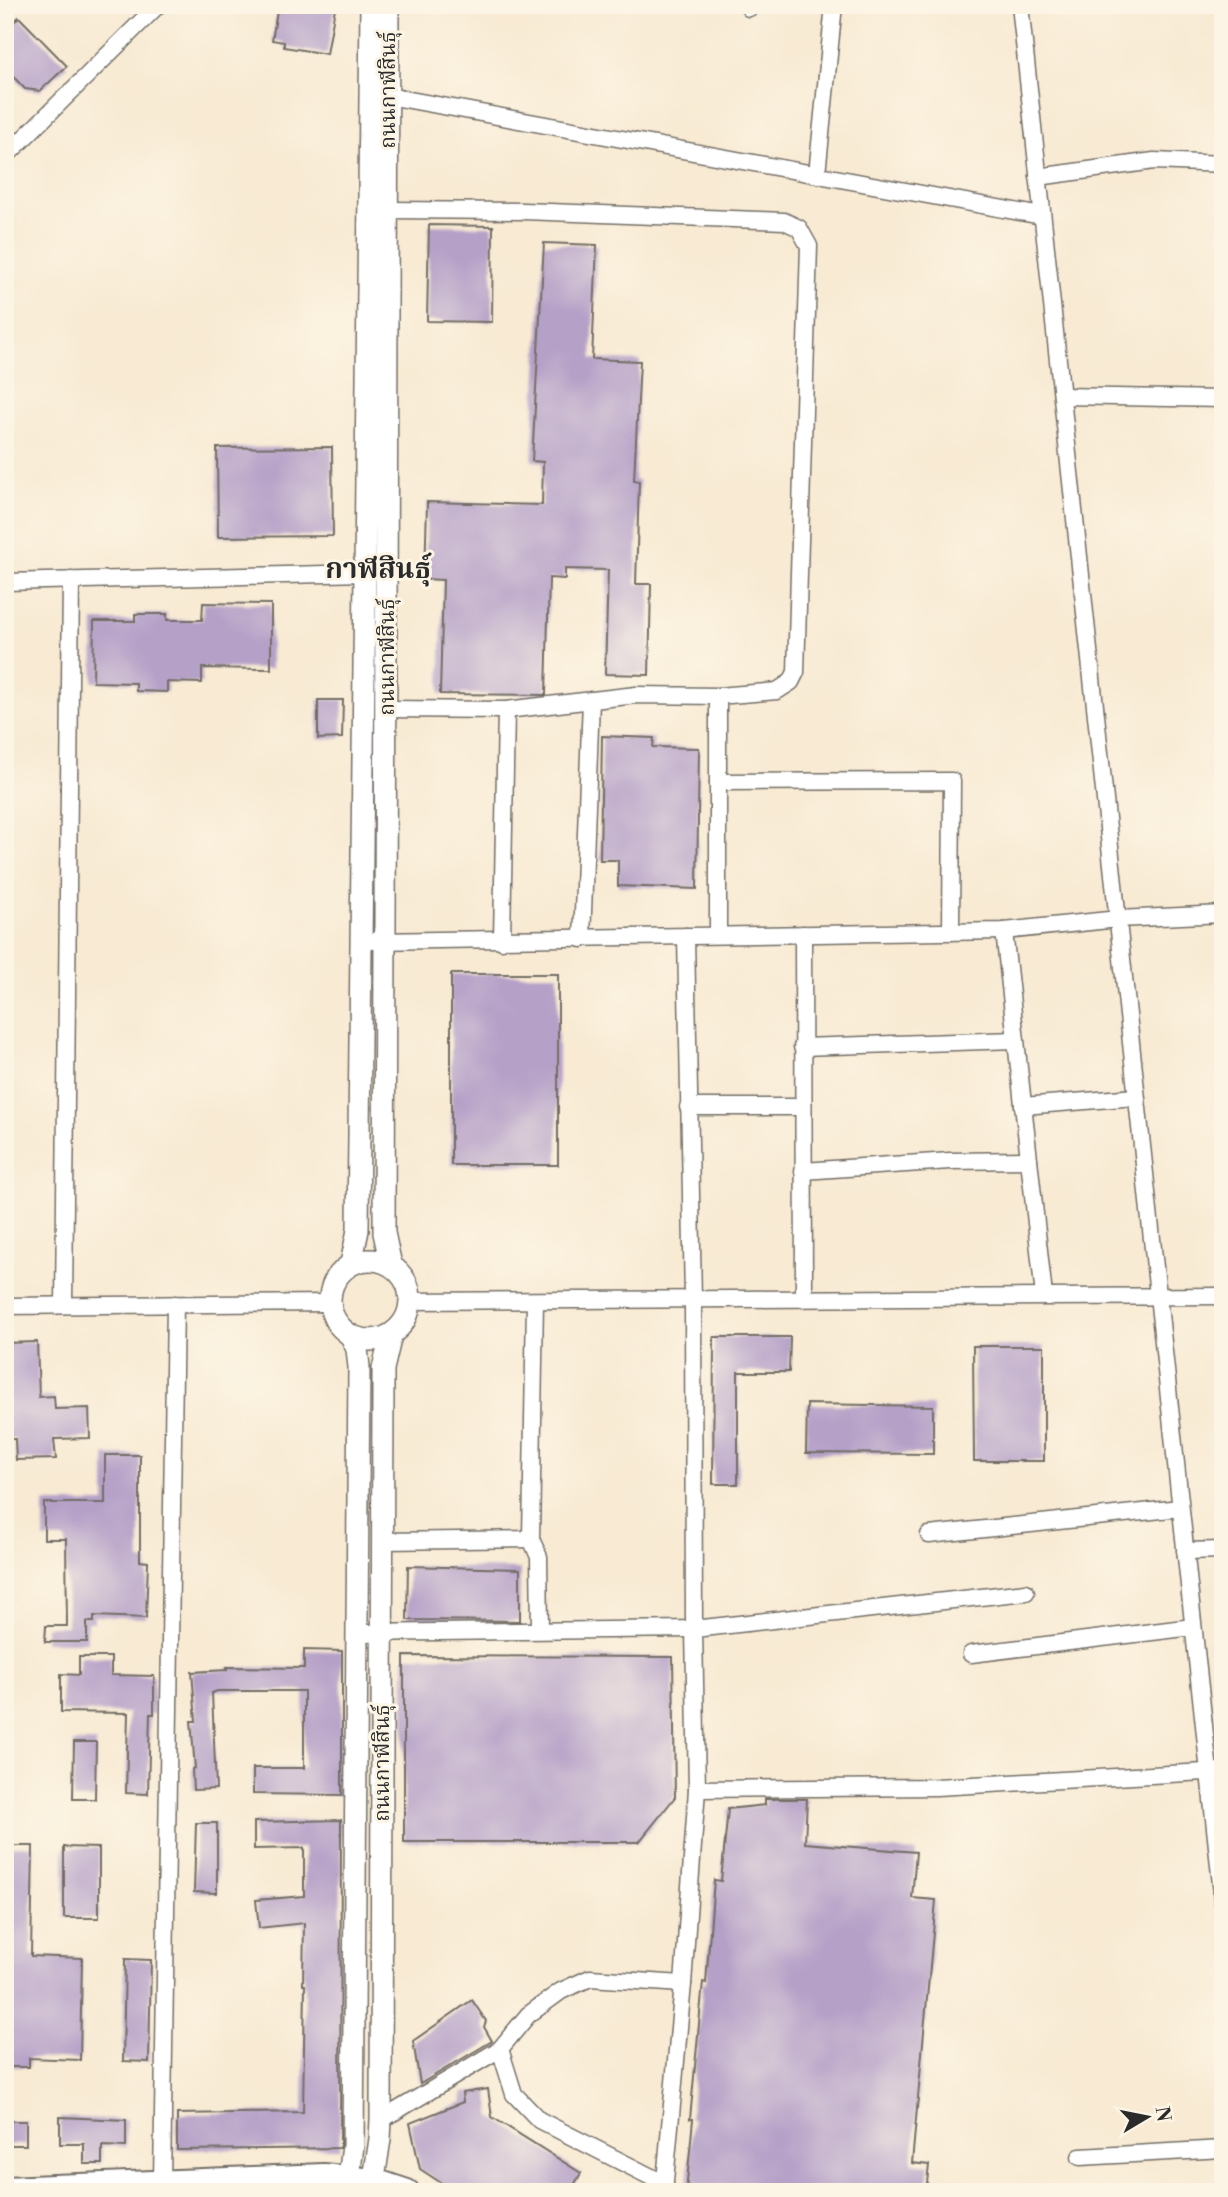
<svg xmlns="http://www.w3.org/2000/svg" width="1228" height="2197" font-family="'Libre Bodoni','Noto Serif Thai',serif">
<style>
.building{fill:#b5a0c8}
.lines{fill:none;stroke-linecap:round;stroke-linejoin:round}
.street-casing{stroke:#736e66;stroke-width:19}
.secondary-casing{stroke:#736e66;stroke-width:24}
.primary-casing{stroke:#736e66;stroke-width:28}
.street{stroke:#fff;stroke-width:16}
.secondary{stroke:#fff;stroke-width:21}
.primary{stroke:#fff;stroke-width:24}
.labels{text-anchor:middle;stroke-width:6;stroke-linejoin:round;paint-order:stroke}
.street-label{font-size:21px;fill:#2b2b2b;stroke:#fcf5e5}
.district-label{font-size:28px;font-weight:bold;fill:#2b2b2b;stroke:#fcf5e5}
</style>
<rect width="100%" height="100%" fill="#fcf5e5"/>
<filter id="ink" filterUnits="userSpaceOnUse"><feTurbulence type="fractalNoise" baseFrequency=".0143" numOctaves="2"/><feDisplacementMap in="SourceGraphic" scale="14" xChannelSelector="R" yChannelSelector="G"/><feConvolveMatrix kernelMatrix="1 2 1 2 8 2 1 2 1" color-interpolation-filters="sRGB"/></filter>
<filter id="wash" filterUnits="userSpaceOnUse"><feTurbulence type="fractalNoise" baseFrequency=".00686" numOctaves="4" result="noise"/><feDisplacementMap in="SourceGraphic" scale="28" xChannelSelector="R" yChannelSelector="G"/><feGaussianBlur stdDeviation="1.57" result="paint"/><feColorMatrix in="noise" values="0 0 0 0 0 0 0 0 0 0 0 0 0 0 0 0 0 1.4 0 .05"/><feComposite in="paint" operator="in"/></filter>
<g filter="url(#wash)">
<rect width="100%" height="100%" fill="#f8ead3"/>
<g id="blocks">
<g class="building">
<path d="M278,5H318L335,8L327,54L284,47V42L272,40Z"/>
<path d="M19,17L67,66L40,91L25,89L5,68V30Z"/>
<path d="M429,225L493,226L492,322L427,321Z"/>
<path d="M544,243L597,245L592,359L640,361L634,480L639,481L636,584H651L649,675L605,674L608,570L565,569V579L549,578L546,695L440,694L443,580L425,579L427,502L542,505L543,462L532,461Z"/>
<path d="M332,447L333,536L218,537L217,448Z"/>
<path d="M203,603L271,604V669L202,668V683L167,682V692L136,691V683L93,682L94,621H135V614H167V620H202Z"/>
<path d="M318,700H343L342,738L318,739Z"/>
<path d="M602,736L654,738L653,747L699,748L697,889L618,886V860H600Z"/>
<rect x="451" y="974" width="107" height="191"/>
<path d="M714,1337H790L789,1372H738V1484H713Z"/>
<path d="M37,1342L39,1397L54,1396L55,1409L89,1408L90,1438L54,1439L56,1459L16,1460L15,1439H5V1343Z"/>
<path d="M973,1346H1044V1461H974Z"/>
<path d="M807,1404L933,1406V1454L806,1453Z"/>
<path d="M105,1455H140V1561L148,1562L146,1618L94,1616V1622H87V1642H45L46,1626H67L66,1539H44V1503H105Z"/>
<path d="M408,1566L520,1569V1621L407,1620Z"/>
<path d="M304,1650L342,1651V1795L253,1794V1768H304V1691H217L212,1693L216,1789L193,1790L192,1769L195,1768L191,1721H196L192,1672L227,1670V1667L304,1668Z"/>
<path d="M404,1656L673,1657L675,1797L639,1842H404Z"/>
<path d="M79,1657H111V1675L154,1676V1714H150L148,1794L126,1793L128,1713L61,1712V1674L79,1675Z"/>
<path d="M74,1742H96L95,1799H73Z"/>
<path d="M765,1799H807L805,1843L916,1852L912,1898L936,1900L912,2163L929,2165L926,2192H686L693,2119H690L703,1982L706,1983L714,1880L721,1881L728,1809L765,1805Z"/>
<path d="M341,1820L340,2148L177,2150V2114L303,2112L305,1985H303L304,1923L259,1928L256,1900L304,1896V1848L254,1849V1822Z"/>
<path d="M196,1823H217V1893L194,1892Z"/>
<path d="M7,1846H33L31,1956L82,1958L80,2060L29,2058V2067H5Z"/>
<path d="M64,1847L99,1848V1918H64Z"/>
<path d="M125,1959L151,1960L149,2062L123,2061Z"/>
<path d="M472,2000L486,2021L484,2027L492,2041L420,2084L413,2041Z"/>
<path d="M488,2089L492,2117L581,2173L570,2192H455L420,2169L410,2123L463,2102L462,2093Z"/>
<path d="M60,2117L126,2120V2147L102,2146V2164H84V2144H60Z"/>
<rect x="5" y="2121" width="21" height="24"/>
</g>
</g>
</g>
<g filter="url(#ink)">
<use href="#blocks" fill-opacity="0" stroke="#736e66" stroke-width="2"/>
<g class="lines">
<g class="street-casing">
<g id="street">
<path d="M1020,5L1223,1903"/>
<path d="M749,8L751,5"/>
<path d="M377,96H388L1042,216"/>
<path d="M5,157L158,5"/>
<path d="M817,174L834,5"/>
<path d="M1038,177L1154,161L1223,164"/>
<path d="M1062,396L1223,399"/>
<path d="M5,582L365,573"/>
<path d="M387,709L506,710L636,695L718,696L777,691L791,682L796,672L809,246L799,228L784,221L523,211L387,210"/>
<path d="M718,782L952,781L951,932"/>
<path d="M1004,931L1044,1296"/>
<path d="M803,934L804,1297"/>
<path d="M718,935V696"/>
<path d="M582,939L591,700"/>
<path d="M374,941L1004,931L1118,919L1223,914"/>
<path d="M502,941L506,710"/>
<path d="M802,1047L1016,1040"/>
<path d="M1023,1106L1136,1097"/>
<path d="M688,1107H803"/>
<path d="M803,1171L950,1161L1029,1160"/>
<path d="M410,1301L1223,1296"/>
<path d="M64,1305L71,580"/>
<path d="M5,1306L330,1303"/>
<path d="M929,1535L1180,1508"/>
<path d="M531,1539L539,1557L540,1629"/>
<path d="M382,1541L531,1539L535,1301"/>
<path d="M1185,1551L1223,1550"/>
<path d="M358,1633L694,1629L1026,1592"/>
<path d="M971,1654L1193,1627"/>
<path d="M697,1789L936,1787L1223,1771"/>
<path d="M381,2120L500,2049"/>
<path d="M1080,2157L1223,2149"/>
<path d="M162,2183L175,1304"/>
<path d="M665,2184L539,2120L514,2094L500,2049L528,2015L561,1991L590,1978L683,1984"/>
<path d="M664,2192L683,1984L697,1789L694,1629L693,1299L686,936"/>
</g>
</g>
<g class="secondary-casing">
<g id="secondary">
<path d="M388,5L384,1233L391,1265"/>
<circle cx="370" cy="1300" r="40"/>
<path d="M351,1264L358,1230L371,5"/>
<path d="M347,2192L353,2146L359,1367L357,1349L351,1336"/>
<path d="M372,2192L380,2139L381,2120L383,1369L391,1335"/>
</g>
</g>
<g class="primary-casing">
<path id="primary" d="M5,2189L323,2176L374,2181L407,2192"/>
</g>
<use href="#street" class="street"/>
<use href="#secondary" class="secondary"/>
<use href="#primary" class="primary"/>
</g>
</g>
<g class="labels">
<g class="street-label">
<text transform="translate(388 90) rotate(-90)" y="7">ถนนกาฬสินธุ์</text>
<text transform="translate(387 657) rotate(-90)" y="7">ถนนกาฬสินธุ์</text>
<text transform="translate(382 1763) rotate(-90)" y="7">ถนนกาฬสินธุ์</text>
</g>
<g class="district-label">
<text x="378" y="578">กาฬสินธุ์</text>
</g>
</g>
<rect width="1228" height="2197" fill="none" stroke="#fcf5e5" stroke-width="28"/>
<g transform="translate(1147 2117) rotate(80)" stroke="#fcf5e5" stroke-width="5" paint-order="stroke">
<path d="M0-5L12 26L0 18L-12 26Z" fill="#2b2b2b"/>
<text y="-10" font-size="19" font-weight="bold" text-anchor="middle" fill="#2b2b2b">N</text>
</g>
</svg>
